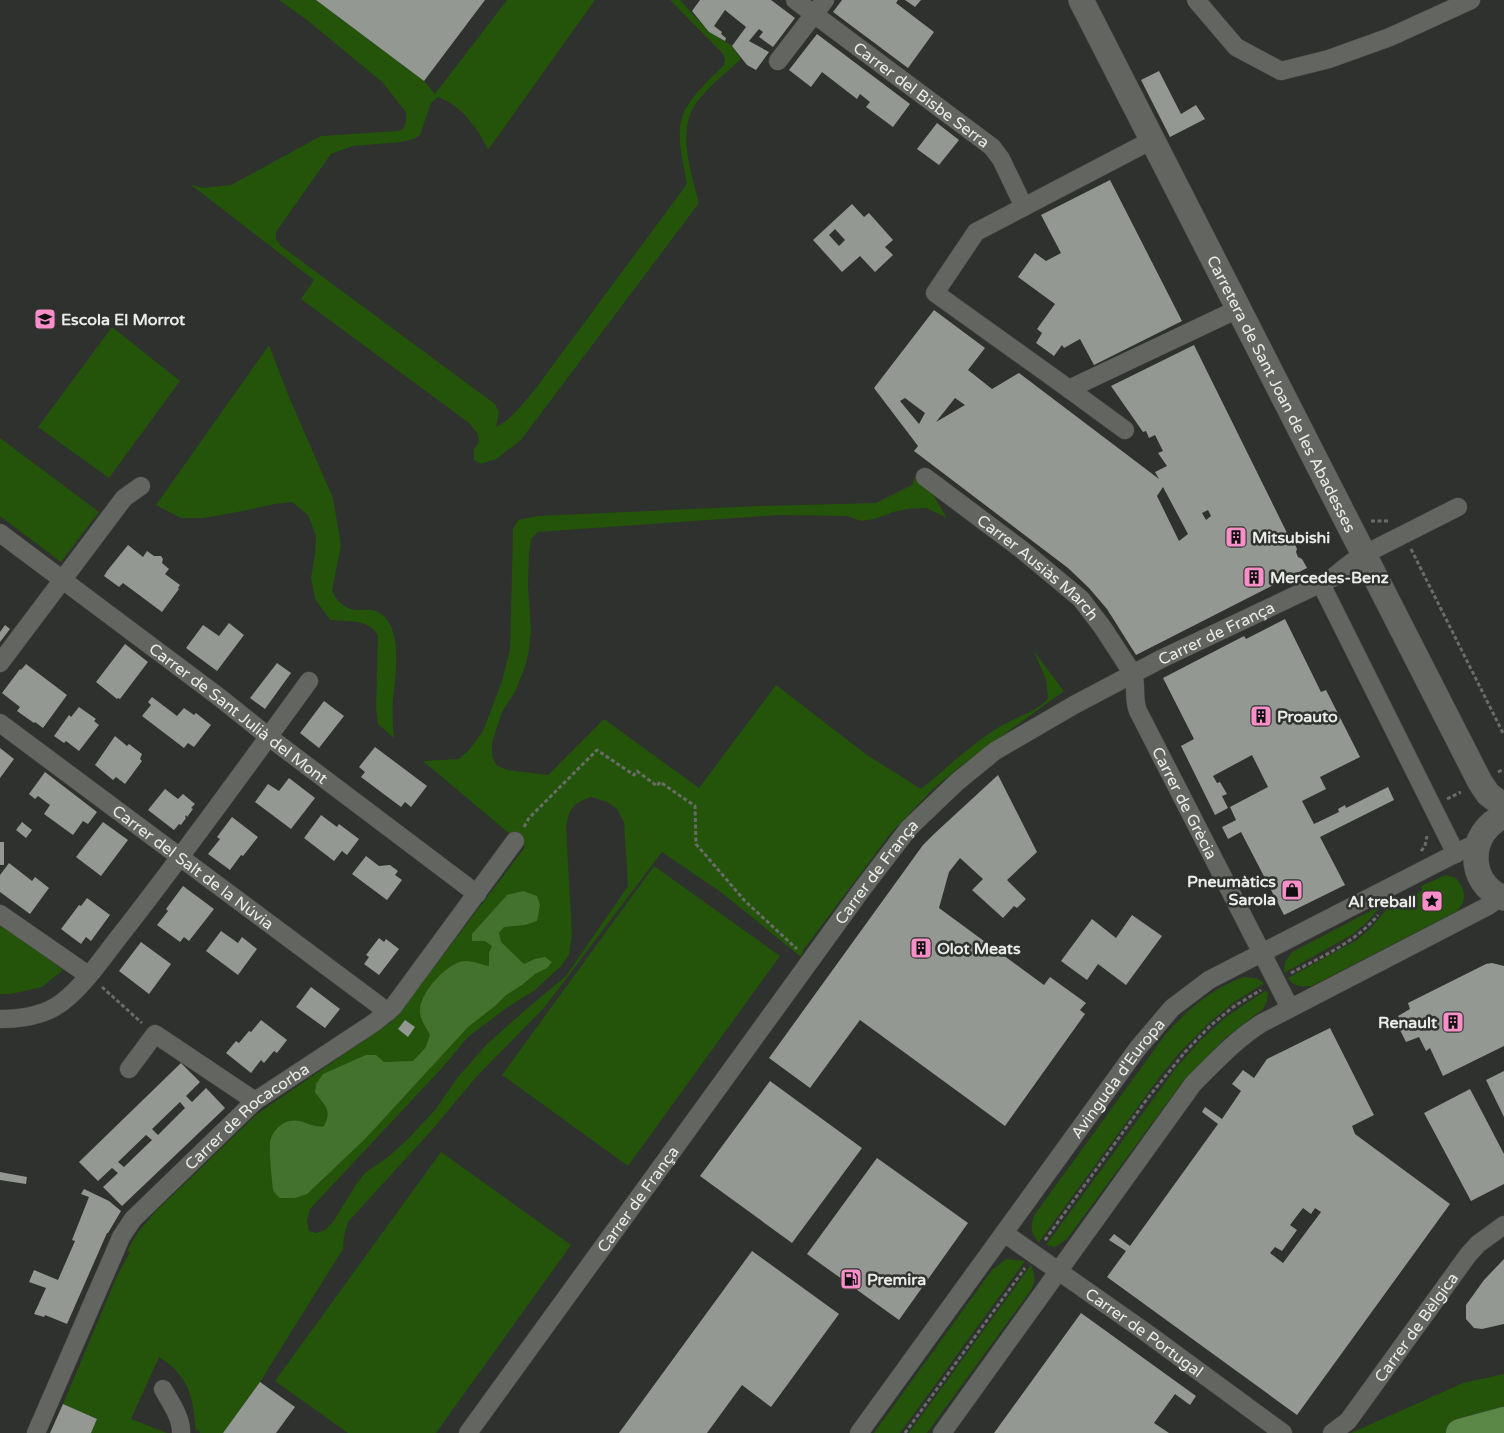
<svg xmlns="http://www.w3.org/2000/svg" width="1504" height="1433" font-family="'Varela Round',sans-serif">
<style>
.green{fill:#24530a;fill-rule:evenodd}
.forest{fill:#42722d}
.building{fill:#949892;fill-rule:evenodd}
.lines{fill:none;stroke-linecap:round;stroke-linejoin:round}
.minor-casing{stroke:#494c48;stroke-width:19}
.secondary-casing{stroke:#494c48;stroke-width:26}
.primary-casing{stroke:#494c48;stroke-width:29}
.path{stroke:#696c68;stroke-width:3;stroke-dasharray:4 2.5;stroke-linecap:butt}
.minor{stroke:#626560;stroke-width:18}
.secondary{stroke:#626560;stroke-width:25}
.primary{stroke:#5b8846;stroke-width:28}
.labels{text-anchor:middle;stroke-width:5;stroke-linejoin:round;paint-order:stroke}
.street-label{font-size:16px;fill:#eaece9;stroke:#2e312d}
.poi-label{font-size:16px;font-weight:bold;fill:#eaece9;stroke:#2e312d;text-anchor:start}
</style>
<rect width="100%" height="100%" fill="#2e312d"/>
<g class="green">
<path d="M279,0H316L424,81L435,94L507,0H595L488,150C478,128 461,105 438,97L431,103L420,135L414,139L401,142L353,146L331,154L276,232V239L281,246L495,404L499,412L496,427C510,421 523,403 533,392L687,184C673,117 676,112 724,65L725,60L723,54L670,0H680L709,32L731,45L741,59C726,73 709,86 697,102C676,130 691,172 699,203L521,440L496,459L481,464L474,460V449L479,442L478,434L469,423L301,299L314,280L190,184L202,188L231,185L321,136L398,131L403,129L406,122V112L382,82L307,20Z"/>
<path d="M112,327L180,381L109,478L38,427Z"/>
<path d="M269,345L289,397L333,498L341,545L332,591C338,603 347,611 361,610C367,610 371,609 376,611C405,624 395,676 393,700C392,712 393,725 394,738L378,724L376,708L378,635C367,618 348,622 330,620L315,599L311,578L315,554L316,536L308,515L292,502L275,504L243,511L204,518H181L156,505Z"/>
<path d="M0,438L99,512L61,562L0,516Z"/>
<path d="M918,470L947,518L926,508L907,509L893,512L875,519L861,521L847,516L779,515L538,532L531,539L529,554L528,586L531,630L529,650L525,667L515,692L502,712L492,743V756L496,765L507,770L548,775L604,719L699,788L776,685L867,755L921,789C947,768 972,743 1001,726C1017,717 1035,712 1048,699L1046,679L1033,650L1064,691L963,764L933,789L891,833L804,949L801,957L722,893L662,852L544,1008L477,1076L431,1131L348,1222L344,1236L343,1249L260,1382L223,1433H200L198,1429L196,1432C193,1397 190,1377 159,1357L131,1419L167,1433H91L97,1419L63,1404L117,1276L130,1252L127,1251L136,1235L155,1212L257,1114L394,1020L525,847L423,761L459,759L469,750L483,731L502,681L510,650L513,529L518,520L537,516L759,506L876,503L912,485ZM591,797L607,802L617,809L624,822L628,886L566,976L523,1012L487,1044L458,1077L435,1110L407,1140L388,1157L366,1172L357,1183L333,1222L325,1230L317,1233L309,1231L307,1221L310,1209L442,1068L468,1037L505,1009L535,990L561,966L569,955L572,934L566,827C570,807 572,804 591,797Z"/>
<path d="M654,866L780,956L628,1166L502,1075Z"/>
<path d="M1446,875L1456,878C1465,889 1468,900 1457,911L1312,986C1302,987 1294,987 1288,978L1357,940L1370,929L1386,910L1419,893L1422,890L1421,886Z"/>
<path d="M1382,905L1367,922L1353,934L1284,973L1285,962L1292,952Z"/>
<path d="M0,923L63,970L42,987L11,994H0Z"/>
<path d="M1244,977L1256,978L1264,983L1233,1003L1211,1021L1179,1053L1158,1079L1039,1242C1030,1234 1030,1224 1035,1214L1165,1035C1186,1011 1213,987 1244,977Z"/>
<path d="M1265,991L1268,992L1267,1001L1263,1009L1225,1038L1183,1081L1067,1239L1055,1247L1046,1245L1176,1068L1201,1040L1226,1017Z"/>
<path d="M441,1152L571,1245L436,1433H348L275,1381Z"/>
<path d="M1006,1259L1025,1261L900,1433H874L992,1270Z"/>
<path d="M1031,1265C1035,1274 1036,1281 1031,1290L927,1433H909Z"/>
<path d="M1504,1374V1433H1351L1463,1383Z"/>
</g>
<path class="forest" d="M523,891L537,896L540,905L537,921L525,925L504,927L499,933L501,942L524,964L535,959L545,957L552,962L547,968L535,974L522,985L506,995L495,1006L468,1027L365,1139L307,1194L295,1198H280C277,1195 274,1193 273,1189C272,1182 269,1149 270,1142C272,1132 280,1123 290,1121C303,1118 312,1129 324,1126C333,1110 324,1105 315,1092L316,1084L323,1074L366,1055H376L384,1062L413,1061L426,1047L430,1035C426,1027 419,1018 420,1009C421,992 448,961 466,961C474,961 482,965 489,966V953L492,946L485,941H472V934L507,895Z"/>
<g class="building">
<path d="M316,0H485L424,81Z"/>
<path d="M700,0H771L795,18L773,47L759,37L763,32L759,29L749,41L769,52L756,70L747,65L732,46L746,27L725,10L714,26L722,32L721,34L726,38L725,41L709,32L692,11Z"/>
<path d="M842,0H898L896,3L934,32L908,68L833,12Z"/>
<path d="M905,0H921L915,7Z"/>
<path d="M817,34L910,104L893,127L866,107L870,102L860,94L857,99L822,72L811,87L789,70Z"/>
<path d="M1159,71L1181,114L1196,105L1205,119L1170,137L1141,80Z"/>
<path d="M937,123L959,140L939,165L917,149Z"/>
<path d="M1110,180L1182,321L1094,365L1080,339L1064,348L1062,345L1054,356L1036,343L1042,333L1037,329L1055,304L1018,277L1035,253L1046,261L1061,253L1041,215Z"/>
<path d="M852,204L864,217L869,213L893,240L885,247L893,255L875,272L860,256L842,272L813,240ZM835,229L845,240L839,246L829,235Z"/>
<path d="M934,310L985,348L968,370L992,389L1019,373L1159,479L1155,472L1167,466L1158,453L1163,451L1155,435L1149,438L1146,431L1143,432L1111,386L1194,345L1291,541L1293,540L1297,549L1296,552L1298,557L1302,559L1307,568L1136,655L1107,609L1089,588L1068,568L914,451L918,446L874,388ZM905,398L925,413L919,424L900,401ZM955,398L965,405L936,422ZM1163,487L1188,534L1179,541L1157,496ZM1208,510L1211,516L1206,520L1202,513Z"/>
<path d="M128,545L143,557L147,551L154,556H161L163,559L162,563L169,569L165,574L180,585L178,588L179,589L162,612L123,583L119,587L104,576L107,571Z"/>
<path d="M1285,619L1321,692L1326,690L1360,757L1320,777L1326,789L1302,801L1314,824L1339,812L1338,809L1345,805L1346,808L1388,787L1394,800L1320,837L1345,885L1284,915L1241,832L1228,839L1222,827L1236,820L1230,807L1268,787L1252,755L1213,776L1217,783L1220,782L1227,794L1222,796L1228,808L1215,815L1181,746L1194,739L1163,678L1244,636L1246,639Z"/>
<path d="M229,623L244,635L217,671L186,648L203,625L219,636Z"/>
<path d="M5,625L10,629L0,642V632Z"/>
<path d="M125,644L148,662L120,699L118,698L117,699L96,682Z"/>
<path d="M277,663L291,673L265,709L250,698Z"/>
<path d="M26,664L67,695L43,728L35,722L34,723L17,711L20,707L2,693L20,669L21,670Z"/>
<path d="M152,697L177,716L184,708L194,715L196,713L211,725L194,747L188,743L184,748L142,716L151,705L148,702Z"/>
<path d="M324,701L344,716L319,748L300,733Z"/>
<path d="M79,707L96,719L94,721L99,725L79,751L66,741L64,743L54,736L69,715L71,717Z"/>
<path d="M115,736L127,746L129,744L142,754L140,759L142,761L125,784L116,777L113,780L95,765Z"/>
<path d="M375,747L427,786L411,807L405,802L401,807L361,777L365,772L359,767Z"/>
<path d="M0,748L14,759L0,778Z"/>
<path d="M45,772L97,812L88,824L83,821L73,835L44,814L50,805L38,796L35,799L29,794Z"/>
<path d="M998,775L1037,852L1007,880L1026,899L1017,908L1014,906L1003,918L972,890L983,879L960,858L949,872L939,908L1044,985L1050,977L1086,1003L1080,1010L1085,1014L1005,1126L860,1020L810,1088L769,1058L923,845L934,834Z"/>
<path d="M289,778L315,798L291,829L255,802L268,784L279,791Z"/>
<path d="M165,789L178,799L183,794L195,804L191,808L193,809L187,817L186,815L185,817L186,818L181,825L179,824L174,830L148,810Z"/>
<path d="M321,815L337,827L339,824L359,839L347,855L342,851L334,861L304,838Z"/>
<path d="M232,817L258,837L243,856L241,855L230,870L208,854L220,839L217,837Z"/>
<path d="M22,822L32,830L26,838L16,830Z"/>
<path d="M103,822L128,840L101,876L76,857Z"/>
<rect x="0" y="842" width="4" height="23"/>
<path d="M366,856L379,866L390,865L398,871L395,875L402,880L387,900L352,874Z"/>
<path d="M9,863L32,881L35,877L49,888L30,914L0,892V875Z"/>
<path d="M183,886L214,909L189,941L184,937L180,942L157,925L168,911L166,909Z"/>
<path d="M87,898L110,915L91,941L86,937L81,944L61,929L79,905L81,906Z"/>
<path d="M1132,915L1162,936L1126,985L1098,964L1087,980L1061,961L1092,919L1116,938Z"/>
<path d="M221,931L238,943L242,937L257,949L238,975L206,951Z"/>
<path d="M379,938L384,942L386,939L399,949L379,975L364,964L369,957L366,955Z"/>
<path d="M141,942L171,964L149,994L119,971Z"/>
<path d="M1492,963L1504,966V1046L1443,1076L1430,1048L1426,1051L1419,1037L1406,1042L1400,1030L1404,1027L1398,1016L1410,1009L1408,1003L1486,964Z"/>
<path d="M311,987L340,1009L325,1028L296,1007Z"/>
<path d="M261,1020L287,1040L277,1053L274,1051L264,1063L261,1060L251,1073L226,1053L236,1041L239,1043L249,1031L251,1032Z"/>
<path d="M405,1020L415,1027L408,1037L398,1029Z"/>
<path d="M1330,1028L1374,1115L1352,1126L1355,1134L1450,1204L1297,1415L1107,1277L1126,1251L1109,1240L1114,1234L1130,1246L1218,1124L1202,1112L1205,1107L1222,1119L1241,1091L1232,1084L1243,1070L1254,1078L1267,1059ZM1303,1208L1311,1214L1315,1208L1321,1212L1283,1263L1270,1253L1275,1247L1282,1251L1297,1230L1290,1225Z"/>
<path d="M181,1063L200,1082L186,1096L192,1102L206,1088L225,1108L122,1206L103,1187L118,1173L112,1168L98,1181L79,1162ZM180,1102L185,1108L158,1135L152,1129ZM146,1135L152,1140L124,1167L118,1162Z"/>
<path d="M1504,1071V1117L1486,1080Z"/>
<path d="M770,1081L862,1148L792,1243L700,1176Z"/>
<path d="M1470,1089L1504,1154V1184L1471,1201L1424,1113Z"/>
<path d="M877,1158L968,1223L899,1320L807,1254Z"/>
<path d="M0,1172L27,1177L26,1184L0,1180Z"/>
<path d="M84,1189L109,1201L121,1211L108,1233H107L67,1324L45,1315L44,1317L34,1314L46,1288L29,1282L34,1270L58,1280L75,1241L72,1240L89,1197L81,1194Z"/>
<path d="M752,1251L839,1314L771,1407L742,1385L707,1433H619Z"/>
<path d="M1504,1259V1324L1482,1329L1474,1328L1466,1319V1305L1484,1280Z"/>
<path d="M1081,1313L1196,1396L1190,1405L1175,1394L1154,1423L1169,1433H994Z"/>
<path d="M260,1382L295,1407L276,1433H223Z"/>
<path d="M63,1404L97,1419L91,1433H50Z"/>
</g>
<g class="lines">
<g class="minor-casing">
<g id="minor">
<path id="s1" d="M795,0L992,147L1001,159L1024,207"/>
<path d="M1196,0L1236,47L1281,71L1329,59L1390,37L1471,0"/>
<path d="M778,61L825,0"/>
<path d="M1152,140L976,232L935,293L1069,389L1238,309"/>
<path d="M1069,389L1125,430"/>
<path id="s2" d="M925,477L1021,549L1081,599L1103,628L1133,674C1137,687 1133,699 1138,711L1290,1008"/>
<path id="s3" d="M0,533L219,697L269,737L477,894"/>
<path d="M1321,584L1456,854"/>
<path d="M0,663L124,498L141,486"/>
<path id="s4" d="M0,723L388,1012"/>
<path d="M0,914L88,975"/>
<path d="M0,1019C18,1019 39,1016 55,1007C81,992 107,951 126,928C189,847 249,764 309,681"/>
<path d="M129,1069L155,1034L255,1101"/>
<path id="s5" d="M1004,1233L1144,1331L1283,1433"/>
<path d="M163,1389C170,1402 182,1418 181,1433"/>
<path id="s6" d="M36,1433L116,1249L121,1237L133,1219L255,1101L375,1022L393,1007L515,841"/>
<path id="s7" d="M468,1433L863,888L909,828L957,782L995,751L1074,705L1161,659L1332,578L1352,562L1363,555L1458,507"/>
<path id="s8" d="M859,1433L1138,1048L1172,1008L1209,980L1478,842"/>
<path d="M942,1433L1193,1084C1215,1062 1235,1040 1262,1023L1488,906L1501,897"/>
<path id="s9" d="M1332,1433L1348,1421L1468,1255L1478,1244L1504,1225"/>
</g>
</g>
<g class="secondary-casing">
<g id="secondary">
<path id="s10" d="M1081,0L1480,782L1488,794L1504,806"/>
<path d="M1504,816C1467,831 1466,884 1504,898"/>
</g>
</g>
<g class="primary-casing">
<path id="primary" d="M1460,1433L1504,1421"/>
</g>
<g class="path">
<path d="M1371,521H1389"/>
<path d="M1411,549L1504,735"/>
<path d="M1498,772L1504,769"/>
<path d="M1447,799L1461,792"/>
<path d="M524,827L529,818L597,750L634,775L637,771L657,786L660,782L695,806L696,844L745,901L797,949"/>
<path d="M1421,851L1425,846L1427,836"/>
<path d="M1291,973C1321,957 1356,942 1378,915"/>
<path d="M102,987L142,1023"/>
<path d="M1045,1240L1147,1099L1185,1052L1210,1026L1233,1007L1261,990"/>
<path d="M905,1433L1025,1268"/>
</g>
<use href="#minor" class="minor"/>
<use href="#secondary" class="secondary"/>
<use href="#primary" class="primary"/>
</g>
<defs>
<g id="school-square" transform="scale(1.125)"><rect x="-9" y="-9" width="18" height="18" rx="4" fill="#f98fc9" stroke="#2e312d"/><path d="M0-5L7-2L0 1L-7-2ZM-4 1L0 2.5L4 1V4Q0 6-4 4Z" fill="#111"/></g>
<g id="building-square" transform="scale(1.125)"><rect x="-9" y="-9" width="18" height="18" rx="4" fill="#f98fc9" stroke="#2e312d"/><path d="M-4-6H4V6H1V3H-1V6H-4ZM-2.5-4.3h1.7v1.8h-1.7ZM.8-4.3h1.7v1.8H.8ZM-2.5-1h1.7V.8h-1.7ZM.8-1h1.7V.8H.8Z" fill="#111"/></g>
<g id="shop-square" transform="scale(1.125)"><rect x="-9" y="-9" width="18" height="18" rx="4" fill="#f98fc9" stroke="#2e312d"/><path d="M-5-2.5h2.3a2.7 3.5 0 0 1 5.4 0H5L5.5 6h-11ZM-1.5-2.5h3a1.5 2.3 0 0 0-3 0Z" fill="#111"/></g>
<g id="sight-square" transform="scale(1.125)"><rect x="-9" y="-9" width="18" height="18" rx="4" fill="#f98fc9" stroke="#2e312d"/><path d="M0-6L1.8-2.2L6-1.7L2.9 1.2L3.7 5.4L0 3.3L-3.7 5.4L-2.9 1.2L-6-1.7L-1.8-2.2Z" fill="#111"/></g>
<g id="fuel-square" transform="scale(1.125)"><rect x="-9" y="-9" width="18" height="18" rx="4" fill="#f98fc9" stroke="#2e312d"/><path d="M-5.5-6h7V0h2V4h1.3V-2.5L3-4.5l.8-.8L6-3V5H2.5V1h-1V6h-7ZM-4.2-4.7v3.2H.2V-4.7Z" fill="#111"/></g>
</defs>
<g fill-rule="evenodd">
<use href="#school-square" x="45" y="319"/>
<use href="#building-square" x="1236" y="537"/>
<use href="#building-square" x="1254" y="577"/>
<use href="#building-square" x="1261" y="716"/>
<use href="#shop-square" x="1292" y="890"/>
<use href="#sight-square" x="1432" y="901"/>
<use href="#building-square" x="921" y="948"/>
<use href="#building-square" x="1453" y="1022"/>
<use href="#fuel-square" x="851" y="1279"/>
</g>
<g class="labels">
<g class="street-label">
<text dy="6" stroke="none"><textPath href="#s1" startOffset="158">Carrer del Bisbe Serra</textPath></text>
<text dy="6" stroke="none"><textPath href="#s10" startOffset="442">Carretera de Sant Joan de les Abadesses</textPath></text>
<text dy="6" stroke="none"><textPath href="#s2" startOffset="145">Carrer Ausiàs March</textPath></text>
<text dy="6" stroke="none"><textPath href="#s7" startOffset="1115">Carrer de França</textPath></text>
<text dy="6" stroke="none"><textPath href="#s3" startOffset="299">Carrer de Sant Julià del Mont</textPath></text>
<text dy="6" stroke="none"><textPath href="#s2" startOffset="430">Carrer de Grècia</textPath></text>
<text dy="6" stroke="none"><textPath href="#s4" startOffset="241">Carrer del Salt de la Núvia</textPath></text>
<text dy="6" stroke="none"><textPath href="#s7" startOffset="694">Carrer de França</textPath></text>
<text dy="6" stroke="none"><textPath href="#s8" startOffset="439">Avinguda d'Europa</textPath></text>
<text dy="6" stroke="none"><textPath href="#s6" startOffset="389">Carrer de Rocacorba</textPath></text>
<text dy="6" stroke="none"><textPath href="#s7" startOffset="289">Carrer de França</textPath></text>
<text dy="6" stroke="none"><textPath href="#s9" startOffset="136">Carrer de Bèlgica</textPath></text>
<text dy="6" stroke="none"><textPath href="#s5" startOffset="172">Carrer de Portugal</textPath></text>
</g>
<g class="poi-label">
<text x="61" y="325">Escola El Morrot</text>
<text x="1252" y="543">Mitsubishi</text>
<text x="1270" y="583">Mercedes-Benz</text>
<text x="1277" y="722">Proauto</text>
<text x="1276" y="887" text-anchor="end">Pneumàtics<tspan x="1276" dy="18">Sarola</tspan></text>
<text x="1416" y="907" text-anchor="end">Al treball</text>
<text x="937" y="954">Olot Meats</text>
<text x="1437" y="1028" text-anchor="end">Renault</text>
<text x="867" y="1285">Premira</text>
</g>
</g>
</svg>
